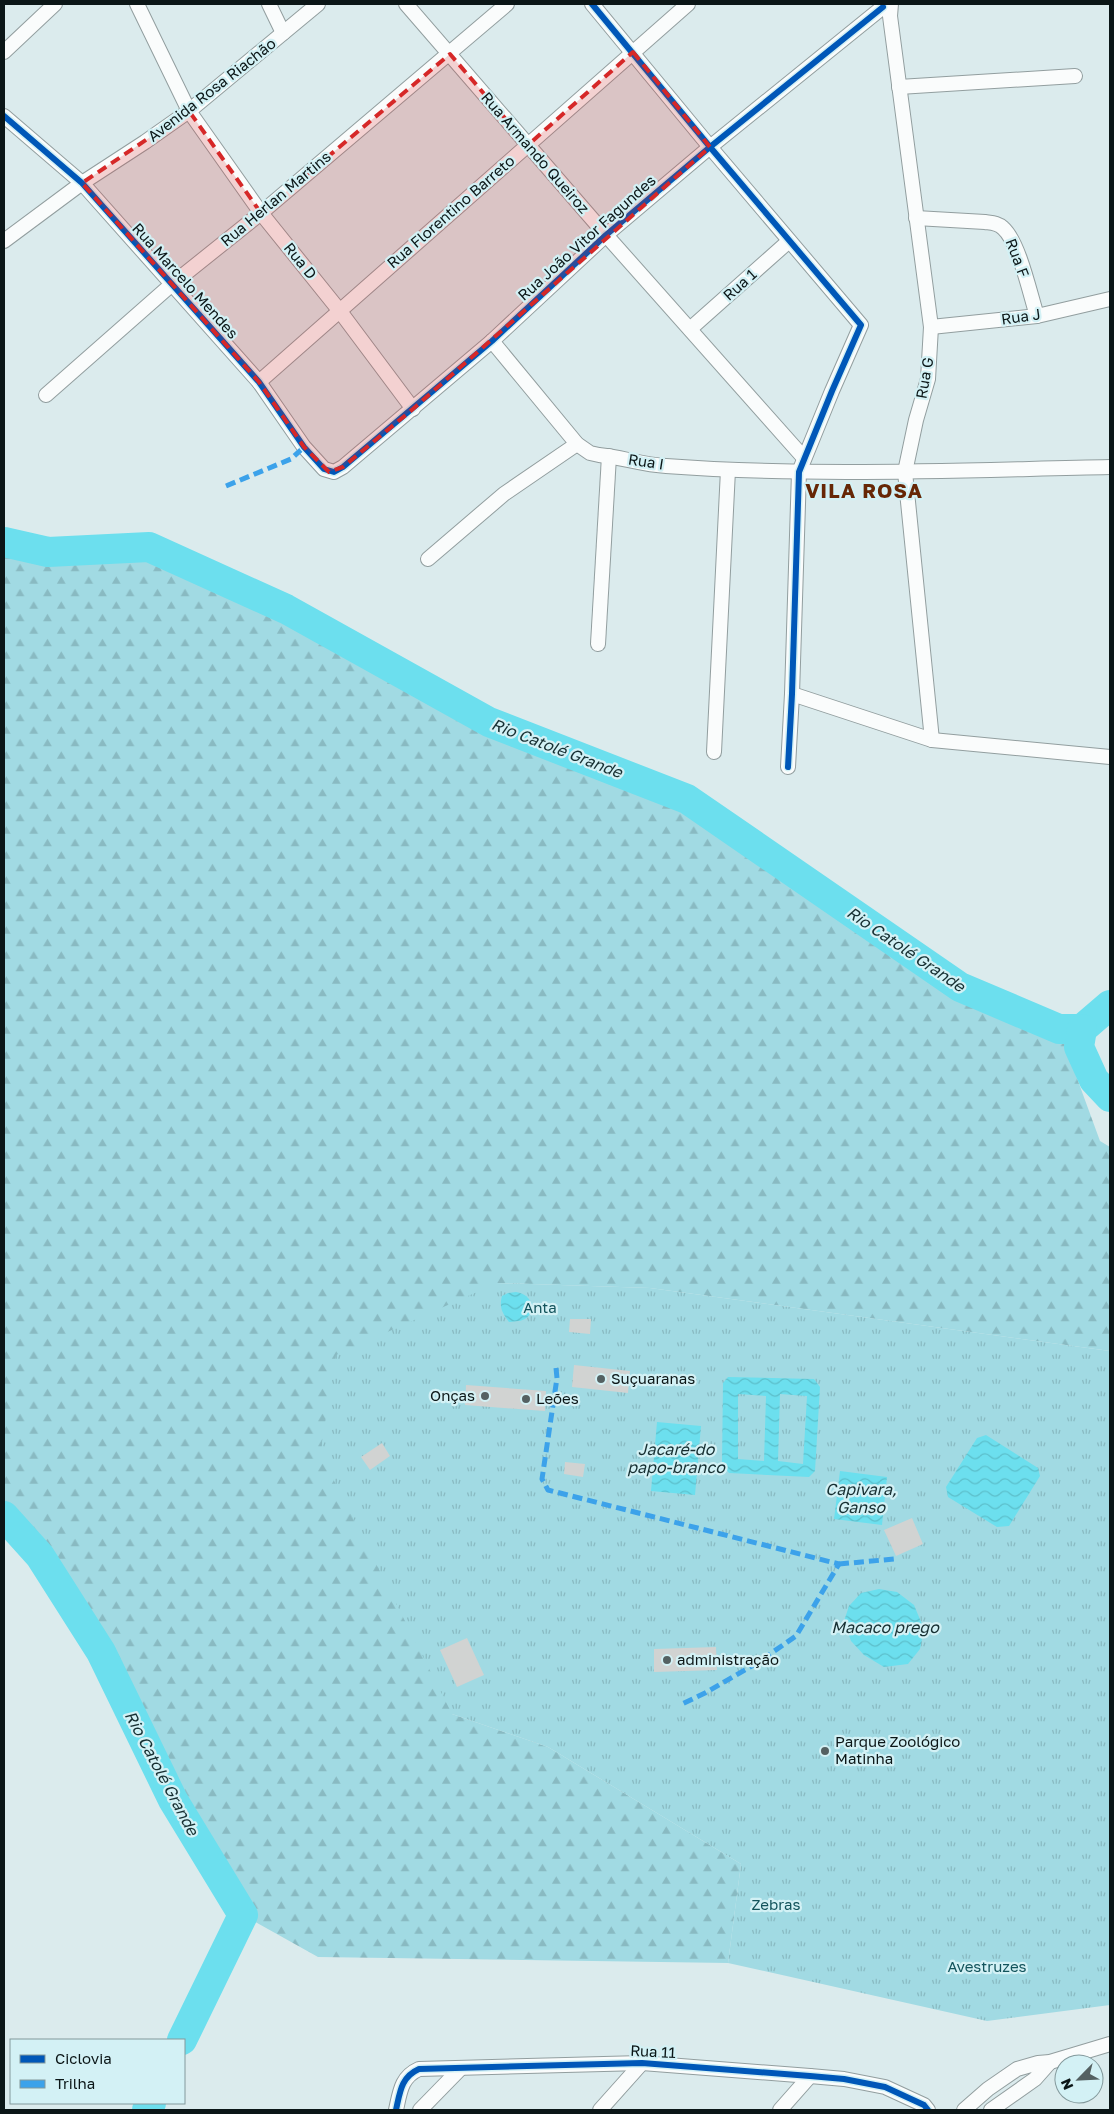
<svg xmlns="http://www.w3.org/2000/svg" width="1114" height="2114" font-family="'Golos Text',sans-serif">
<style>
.forest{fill:url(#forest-firs)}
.park{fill:url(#park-tufts)}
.water{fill:url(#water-waves);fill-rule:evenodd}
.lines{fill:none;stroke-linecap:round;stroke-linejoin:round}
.river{stroke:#6cdfee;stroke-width:30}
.building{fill:#d1d3d2}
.minor-casing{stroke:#929e9f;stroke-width:16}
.minor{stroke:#fafcfc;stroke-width:14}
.quiet{stroke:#3ca2ea;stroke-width:5;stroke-dasharray:10 5;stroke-linecap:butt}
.cycleway-casing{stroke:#d3f1f5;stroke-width:9}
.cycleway{stroke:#0057b8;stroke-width:6}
.marked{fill:#d62828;fill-opacity:0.2;stroke:#d62828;stroke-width:4;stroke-dasharray:10 6;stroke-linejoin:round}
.poi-dot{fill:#546162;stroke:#d3f1f5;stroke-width:2}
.labels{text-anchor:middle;stroke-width:4.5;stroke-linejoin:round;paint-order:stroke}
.street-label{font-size:15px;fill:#0b1617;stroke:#d3f1f5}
.park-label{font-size:15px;fill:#13545c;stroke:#d3f1f5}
.poi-label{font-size:15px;fill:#0b1617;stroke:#d3f1f5;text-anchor:start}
.water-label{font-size:16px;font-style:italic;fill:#162f32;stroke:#d3f1f5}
.district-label{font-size:20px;font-weight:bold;letter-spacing:1px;fill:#662706;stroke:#d3f1f5}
</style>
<defs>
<pattern id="forest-firs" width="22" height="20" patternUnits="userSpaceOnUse" patternTransform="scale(1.25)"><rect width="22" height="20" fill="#a1dae3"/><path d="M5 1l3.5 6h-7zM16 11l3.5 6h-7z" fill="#89bac2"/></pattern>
<pattern id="park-tufts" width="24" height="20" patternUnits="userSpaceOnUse" patternTransform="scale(1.25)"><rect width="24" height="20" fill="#a1dae3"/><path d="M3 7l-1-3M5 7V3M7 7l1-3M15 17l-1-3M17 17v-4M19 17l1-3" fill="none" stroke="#89bac2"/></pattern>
<pattern id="water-waves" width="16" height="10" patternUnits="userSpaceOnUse" patternTransform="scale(1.25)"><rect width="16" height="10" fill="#6cdfee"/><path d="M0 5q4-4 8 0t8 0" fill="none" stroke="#5cbfcb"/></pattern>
</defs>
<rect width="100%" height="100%" fill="#dbebed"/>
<path class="forest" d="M4,542L48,552L149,547L286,609L489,722L687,799L960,987L1059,1029L1100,1141L1110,1147V1351L650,1288L497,1283L452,1714L548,1747L741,1864L728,1963L318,1957L243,1915L173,1800L101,1652L40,1556L4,1516Z"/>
<path class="park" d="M497,1283L650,1288L1110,1351V2005L987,2021L728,1963L741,1864L548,1747L452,1714L365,1542L356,1536L357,1525L320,1454L336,1355Z"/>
<g class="water">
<path d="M516,1292C526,1294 528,1297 533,1305C530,1320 523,1321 509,1322C502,1313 499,1307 502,1296L508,1293Z"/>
<path d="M728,1377L814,1379L820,1387L815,1471L809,1477L729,1473L722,1464L723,1383ZM738,1394L766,1396L764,1461L738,1459ZM780,1394L807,1396L803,1464L778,1461Z"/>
<path d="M657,1422L701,1426L695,1495L651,1491Z"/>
<path d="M986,1435L1038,1468L1040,1476L1009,1526L997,1527L948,1497L946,1487L977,1438Z"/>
<path d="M840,1471L887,1477L882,1525L834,1519Z"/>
<path d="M879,1589L897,1592L914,1605L924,1629L920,1649L908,1664L884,1667L864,1655L851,1641L844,1621L849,1606L861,1593Z"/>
</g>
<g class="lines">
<g class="river">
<path d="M4,542L48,552L149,547L286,609L489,722L687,799L960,987L1059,1029H1082L1110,1005"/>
<path d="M1082,1029L1079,1047L1094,1080L1110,1097"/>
<path d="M4,1516L40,1556L101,1652L173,1800L243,1915L182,2040"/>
<path d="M147,2110L151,2103"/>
</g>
</g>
<g class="building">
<path d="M570,1319H591L590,1334L569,1332Z"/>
<path d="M574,1365L630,1371L628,1393L572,1387Z"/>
<path d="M466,1385L546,1391L545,1411L465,1405Z"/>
<path d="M382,1443L390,1456L370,1470L361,1457Z"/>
<path d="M565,1462L585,1464L583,1477L564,1474Z"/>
<path d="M912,1518L923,1544L896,1556L884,1530Z"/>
<path d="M467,1638L484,1675L457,1687L440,1650Z"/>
<path d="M716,1647L717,1670L654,1672V1649Z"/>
</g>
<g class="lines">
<g class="minor-casing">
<g id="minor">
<path d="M137,4L189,111L261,213L339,310L413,409"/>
<path d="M269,4L283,33"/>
<path d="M406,4L606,235L804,458"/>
<path d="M592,4L710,147L861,325L832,391L799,472L792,694L788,767"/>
<path d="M891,4L890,16L931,327L928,379L916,420L905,472L932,740"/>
<path d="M4,52L55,4"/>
<path d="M899,87L1075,76"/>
<path d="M4,116L82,183L259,382L304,447L324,469L334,472L343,467L492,341L606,235L710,147L883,7"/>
<path d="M916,218L985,222C992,223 998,223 1003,228C1019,242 1030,294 1037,316"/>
<path d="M4,241L82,183L145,142L189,111L318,4"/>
<path d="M931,327L1037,316L1110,299"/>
<path d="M690,329L789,241"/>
<path d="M492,341L577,444L590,453L599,455C621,457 643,465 666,466C814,477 962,470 1110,467"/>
<path d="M259,382L688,4"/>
<path d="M46,395L171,285L261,213L507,4"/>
<path d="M428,559L504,494L577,444"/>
<path d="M598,644L609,456"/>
<path d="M792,694L932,740L1110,757"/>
<path d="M714,752L728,470"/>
<path d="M396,2110C400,2092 401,2077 419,2069L642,2063L810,2076L844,2079L885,2087L924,2105L928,2110"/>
<path d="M420,2110L461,2068"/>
<path d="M600,2110L642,2063"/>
<path d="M780,2110L810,2076"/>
<path d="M964,2110L988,2089L1017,2069L1038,2063L1050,2062L1110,2044"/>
<path d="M991,2110L1035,2079L1050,2062"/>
</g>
</g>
<use href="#minor" class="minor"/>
<g class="quiet">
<path d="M226,486L291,459L304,447"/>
<path d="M556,1368L557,1378L542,1479L548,1490L839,1564L796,1636L757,1663L705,1693L682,1704"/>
<path d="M839,1564L894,1559"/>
</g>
<g class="cycleway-casing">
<g id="cycleway">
<path d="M592,4L710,147L861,325L832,391L799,472L792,694L788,767"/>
<path d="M4,116L82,183L259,382L304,447L324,469L334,472L343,467L492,341L606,235L710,147L883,7"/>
<path d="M396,2110C400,2092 401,2077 419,2069L642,2063L810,2076L844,2079L885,2087L924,2105L928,2110"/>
</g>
</g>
<use href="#cycleway" class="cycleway"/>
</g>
<path class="marked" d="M633,52L710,147L413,409L343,467L329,472L304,447L259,382L82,183L189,111L261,213L450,54L528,145Z"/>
<g class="poi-dot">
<circle cx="601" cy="1379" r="5"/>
<circle cx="485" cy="1396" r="5"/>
<circle cx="526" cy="1399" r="5"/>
<circle cx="667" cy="1660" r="5"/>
<circle cx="825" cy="1751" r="5"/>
</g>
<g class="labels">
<g class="street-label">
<text transform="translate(212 90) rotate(-38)" y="5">Avenida Rosa Riachão</text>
<text transform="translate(535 153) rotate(49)" y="5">Rua Armando Queiroz</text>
<text transform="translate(276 199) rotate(-40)" y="5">Rua Herlan Martins</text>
<text transform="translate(451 212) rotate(-41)" y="5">Rua Florentino Barreto</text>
<text transform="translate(587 238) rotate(-42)" y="5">Rua João Vitor Fagundes</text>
<text transform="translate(1017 258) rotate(69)" y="5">Rua F</text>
<text transform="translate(300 261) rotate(51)" y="5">Rua D</text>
<text transform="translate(185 281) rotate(48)" y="5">Rua Marcelo Mendes</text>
<text transform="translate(740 285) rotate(-42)" y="5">Rua 1</text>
<text transform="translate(1021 317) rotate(-8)" y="5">Rua J</text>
<text transform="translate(925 378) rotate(-80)" y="5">Rua G</text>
<text transform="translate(646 462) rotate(9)" y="5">Rua I</text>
<text transform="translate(653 2052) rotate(3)" y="5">Rua 11</text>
</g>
<g class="park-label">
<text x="540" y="1313">Anta</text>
<text x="776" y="1910">Zebras</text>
<text x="987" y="1972">Avestruzes</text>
</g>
<g class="poi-label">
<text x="611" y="1384">Suçuaranas</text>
<text x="475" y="1401" text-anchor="end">Onças</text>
<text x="536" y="1404">Leões</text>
<text x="677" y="1665">administração</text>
<text x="835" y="1747">Parque Zoológico<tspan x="835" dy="17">Matinha</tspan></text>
</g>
<g class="water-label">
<text transform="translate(557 748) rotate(21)" y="6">Rio Catolé Grande</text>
<text transform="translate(906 949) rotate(34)" y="6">Rio Catolé Grande</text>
<text x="676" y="1455">Jacaré-do<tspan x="676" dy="18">papo-branco</tspan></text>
<text x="861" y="1495">Capivara,<tspan x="861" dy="18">Ganso</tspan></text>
<text x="885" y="1633">Macaco prego</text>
<text transform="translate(162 1773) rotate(62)" y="6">Rio Catolé Grande</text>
</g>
<g class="district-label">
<text x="864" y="498">VILA ROSA</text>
</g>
</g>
<rect width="1114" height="2114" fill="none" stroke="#0b1617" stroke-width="10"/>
<rect x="10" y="2039" width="175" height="65" fill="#d3f1f5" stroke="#83999c"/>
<rect x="20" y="2055" width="25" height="8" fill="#0057b8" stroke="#83999c"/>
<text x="55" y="2064" font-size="15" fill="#0b1617">Ciclovia</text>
<rect x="20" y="2080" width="25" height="8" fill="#3ca2ea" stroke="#83999c"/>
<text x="55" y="2089" font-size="15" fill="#0b1617">Trilha</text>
<g transform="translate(1079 2079) rotate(246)"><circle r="24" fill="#d3f1f5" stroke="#83999c"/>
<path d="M0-4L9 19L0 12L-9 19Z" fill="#546162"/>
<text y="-8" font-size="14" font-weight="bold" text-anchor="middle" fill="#0b1617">N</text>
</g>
</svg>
